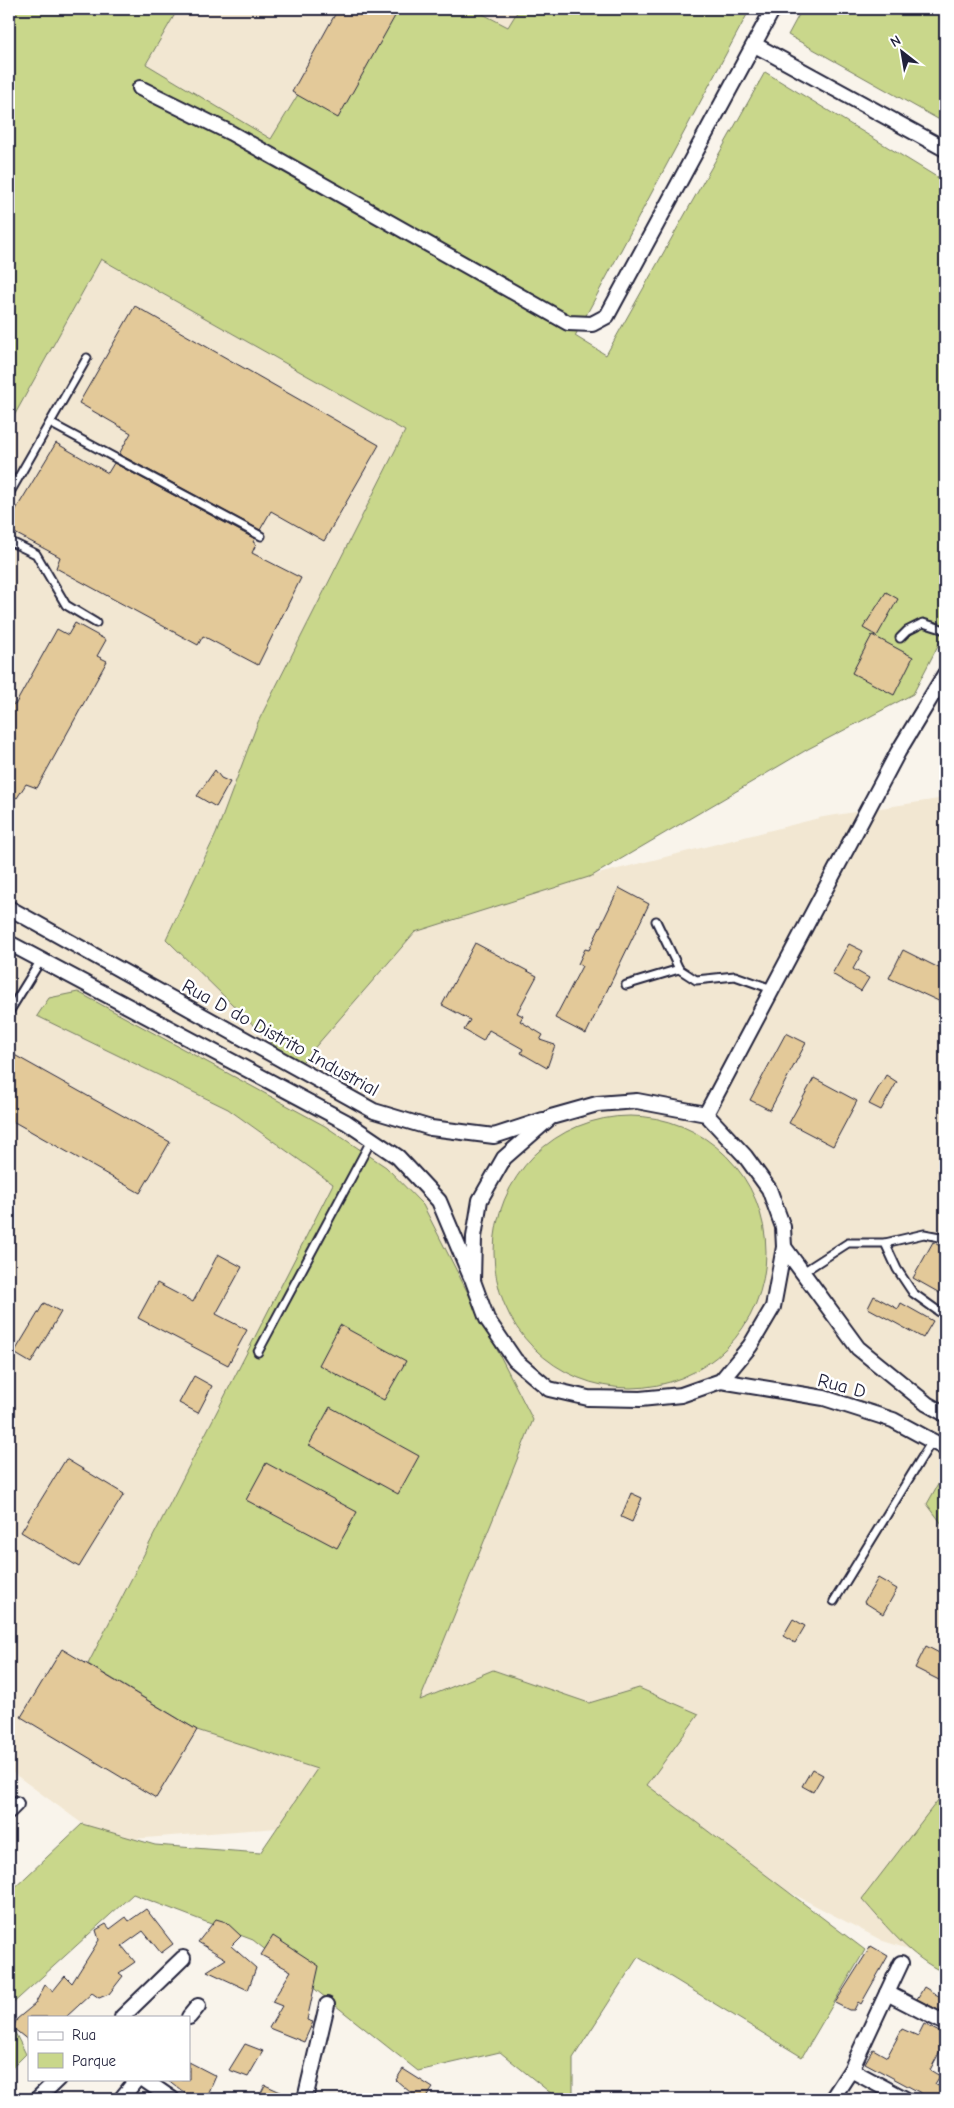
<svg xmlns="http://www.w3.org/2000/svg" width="954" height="2108" font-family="'Comic Neue',sans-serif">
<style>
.built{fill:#f2e7d2}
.green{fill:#c9d78b;stroke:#767c63}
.building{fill:#e3c999;stroke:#22223b}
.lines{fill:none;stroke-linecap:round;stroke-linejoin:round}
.service-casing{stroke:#22223b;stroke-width:11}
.minor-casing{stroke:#22223b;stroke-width:18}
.service{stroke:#fff;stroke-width:7}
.minor{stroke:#fff;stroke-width:14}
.labels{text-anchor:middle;stroke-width:5;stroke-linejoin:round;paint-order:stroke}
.street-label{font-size:19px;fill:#22223b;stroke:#fff}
</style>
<rect width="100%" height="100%" fill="#f9f4eb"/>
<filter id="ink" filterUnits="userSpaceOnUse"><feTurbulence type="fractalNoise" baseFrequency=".02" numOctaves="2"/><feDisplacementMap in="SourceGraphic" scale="10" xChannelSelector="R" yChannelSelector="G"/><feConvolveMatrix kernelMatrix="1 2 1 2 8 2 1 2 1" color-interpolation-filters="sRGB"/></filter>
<g filter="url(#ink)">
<g class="built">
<path d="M178,9H350L271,139L146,64Z"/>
<path d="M473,9H519L508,28Z"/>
<path d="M101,259L405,431L166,939L297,1067L415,932L467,907L823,817L945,798V1974L905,1948L883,1941L618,1802L106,1841L9,1770V425Z"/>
</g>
<g class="green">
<path d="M9,9H178L146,64L271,139L350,9H473L508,27L519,9H750L575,336L606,355L765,72L945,182V632L913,694L808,749L592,876L415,932L297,1068L166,939L216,834L258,722L405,431L101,259L9,425Z"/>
<path d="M802,9H945V123L788,35Z"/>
<path d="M78,992L325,1126L386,1167L423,1205L533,1420L420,1700L493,1670L589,1703L639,1688L699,1714L647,1785L865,1950L802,2057L638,1957L573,2058V2099H558L500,2052L418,2071L253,1940L133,1894L9,2007V1893L82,1824L155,1845L260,1853L317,1769L197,1730L88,1664L333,1184L228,1109L37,1016L49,998Z"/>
<circle cx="630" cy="1252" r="136"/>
<path d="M945,1472V1528L927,1504Z"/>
<path d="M945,1791V1973C911,1958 887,1927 862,1899Z"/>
<path d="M9,2021L26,2054L11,2069L9,2066Z"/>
</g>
<g class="building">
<path d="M338,9H399L338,118L292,92Z"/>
<path d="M135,306L379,445L324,541L271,511L260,530L119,454L131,433L79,403Z"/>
<path d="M56,443L108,473L114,463L255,539L253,542L256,544L252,553L301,578L258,665L203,636L198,645L56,568L60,557L9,530V521Z"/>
<path d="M886,592L898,599L877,636L863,628Z"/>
<path d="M75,623L106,640L97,656L107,661L37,788L26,784L17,798L9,793V702L15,705L57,629L68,635Z"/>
<path d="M872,635L913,657L894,695L852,673Z"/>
<path d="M215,770L221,778L230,782L216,807L197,796Z"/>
<path d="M619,888L649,904L586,1034L555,1018L582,966L578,964L585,949L589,950Z"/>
<path d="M475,943L537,976L517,1013L523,1016L520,1021L543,1035L540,1040L555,1045L547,1068L521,1053L523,1049L489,1030L483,1041L464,1030L470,1020L442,1005Z"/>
<path d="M849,944L863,951L853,969L869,978L861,991L832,974Z"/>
<path d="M903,950L945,971V1004L889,978Z"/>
<path d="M786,1033L806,1043L770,1110L750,1100Z"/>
<path d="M9,1052L170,1142L140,1193L9,1119Z"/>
<path d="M886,1075L897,1082L881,1110L869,1104Z"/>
<path d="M814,1078L857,1101L833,1146L789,1123Z"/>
<path d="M933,1242L945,1249V1296L913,1278Z"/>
<path d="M218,1254L242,1267L216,1314L247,1330L228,1365L138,1318L157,1283L193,1302Z"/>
<path d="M874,1296L898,1309L901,1303L933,1321L923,1338L868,1308Z"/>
<path d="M44,1303L61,1312L31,1363L14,1353Z"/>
<path d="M340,1325L406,1361L384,1400L319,1365Z"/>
<path d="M194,1376L212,1386L198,1413L179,1403Z"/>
<path d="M330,1407L419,1456L398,1494L309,1445Z"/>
<path d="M66,1459L124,1494L79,1567L21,1532Z"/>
<path d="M266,1463L357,1512L337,1548L246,1500Z"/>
<path d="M631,1493L642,1498L632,1522L621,1517Z"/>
<path d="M878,1578L897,1589L883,1614L864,1602Z"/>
<path d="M793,1619L805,1626L795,1643L783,1636Z"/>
<path d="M926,1646L945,1656V1673L941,1681L915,1668Z"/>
<path d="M62,1649L197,1730L156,1798L21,1717Z"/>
<path d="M812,1769L823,1775L813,1792L802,1786Z"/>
<path d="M146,1909L173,1944L161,1953L143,1931L122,1946L135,1962L119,1973L123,1976L109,1994L99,1998L92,1993L66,2017H29V2041L13,2028L17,2019L35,2004L45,1985L53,1991L65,1976L72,1983L99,1940L96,1930L106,1924L110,1929L126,1917L129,1921Z"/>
<path d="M216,1919L226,1922L241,1936L231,1946L256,1968L248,1990L207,1971L226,1959L198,1942Z"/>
<path d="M273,1936L319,1966L307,2020L313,2022L304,2042L269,2028L282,2006L272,2002L291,1971L261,1955Z"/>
<path d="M871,1946L888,1956L861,2004L858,2002L854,2010H849L835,2003Z"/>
<path d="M924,1987L945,2000L940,2011L917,1999Z"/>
<path d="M924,2024L945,2035V2042L930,2070L940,2076L935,2084L945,2090V2099H932L865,2063L873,2049L887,2057L902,2029L918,2036Z"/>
<path d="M245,2044L263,2051L248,2077L229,2070Z"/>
<path d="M189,2062L216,2076L206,2099L190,2097L167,2079H189Z"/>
<path d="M403,2069L433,2088L425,2099H418L396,2080Z"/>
<path d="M265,2085L296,2099H258Z"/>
</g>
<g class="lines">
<g class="service-casing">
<g id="service">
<path d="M50,423L261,536"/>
<path d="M9,494L87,358"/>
<path d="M9,541L36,554L66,605L96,623"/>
<path d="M900,638L907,631L923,623L945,630"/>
<path d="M656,921L679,969L696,980L735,976L772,989"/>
<path d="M626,985L679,969"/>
<path d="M9,1012L41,960"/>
<path d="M885,1243L924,1234L945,1238"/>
<path d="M803,1272L848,1243H885L897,1269L913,1293L945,1316"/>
<path d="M258,1352L372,1139"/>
<path d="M834,1601L932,1441"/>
</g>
</g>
<g class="minor-casing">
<g id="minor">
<path d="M755,45L945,149"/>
<path d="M140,88L231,133L568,323L592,324L607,316L773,9"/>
<path d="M9,908L374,1111L431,1128L494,1136L543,1120"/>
<path d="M9,943L346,1122L398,1157L439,1201L471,1277"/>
<path d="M637,1101L706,1114L745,1156L769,1189L783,1227L784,1247L773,1307L750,1346L721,1381L681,1395L640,1399L588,1398L549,1389L515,1360L487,1319L473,1281L474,1237L480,1200L504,1158L551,1117L597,1104Z"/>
<path d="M706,1114L898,752L945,674"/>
<path d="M784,1247L858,1348L927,1404L945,1414"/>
<path d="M721,1381L824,1398L893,1420L945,1448"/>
<path d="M9,1811L16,1804"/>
<path d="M887,1993L945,2023"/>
<path d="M122,2017L183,1958"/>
<path d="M189,2017L198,2006"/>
<path d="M851,2070L905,2099"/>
<path d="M143,2079L172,2099"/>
<path d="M37,2099L58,2079"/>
<path d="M121,2099L137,2079"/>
<path d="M305,2099L327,2005"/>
<path d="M832,2099L851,2070L901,1963"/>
</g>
</g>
<use href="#service" class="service"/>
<use href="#minor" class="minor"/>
</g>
</g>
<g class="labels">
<g class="street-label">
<text transform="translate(281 1037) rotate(29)" y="7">Rua D do Distrito Industrial</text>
<text transform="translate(842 1385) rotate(15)" y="7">Rua D</text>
</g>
</g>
<rect width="954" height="2108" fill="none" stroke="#fff" stroke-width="30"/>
<rect x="15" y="15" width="924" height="2078" fill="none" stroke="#22223b" stroke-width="2" filter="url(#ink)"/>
<rect x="28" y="2016" width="162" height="65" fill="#ffffff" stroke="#a7a7b1"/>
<rect x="38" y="2032" width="25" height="8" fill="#ffffff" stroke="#a7a7b1"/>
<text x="72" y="2040" font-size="15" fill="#22223b">Rua</text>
<rect x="38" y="2053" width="25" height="15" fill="#c9d78b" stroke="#a7a7b1"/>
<text x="72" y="2066" font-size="15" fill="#22223b">Parque</text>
<g transform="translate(902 52) rotate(329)" stroke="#ffffff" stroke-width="4" paint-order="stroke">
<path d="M0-4L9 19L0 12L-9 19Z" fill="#22223b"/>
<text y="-8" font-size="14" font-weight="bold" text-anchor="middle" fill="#22223b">N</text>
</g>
</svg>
